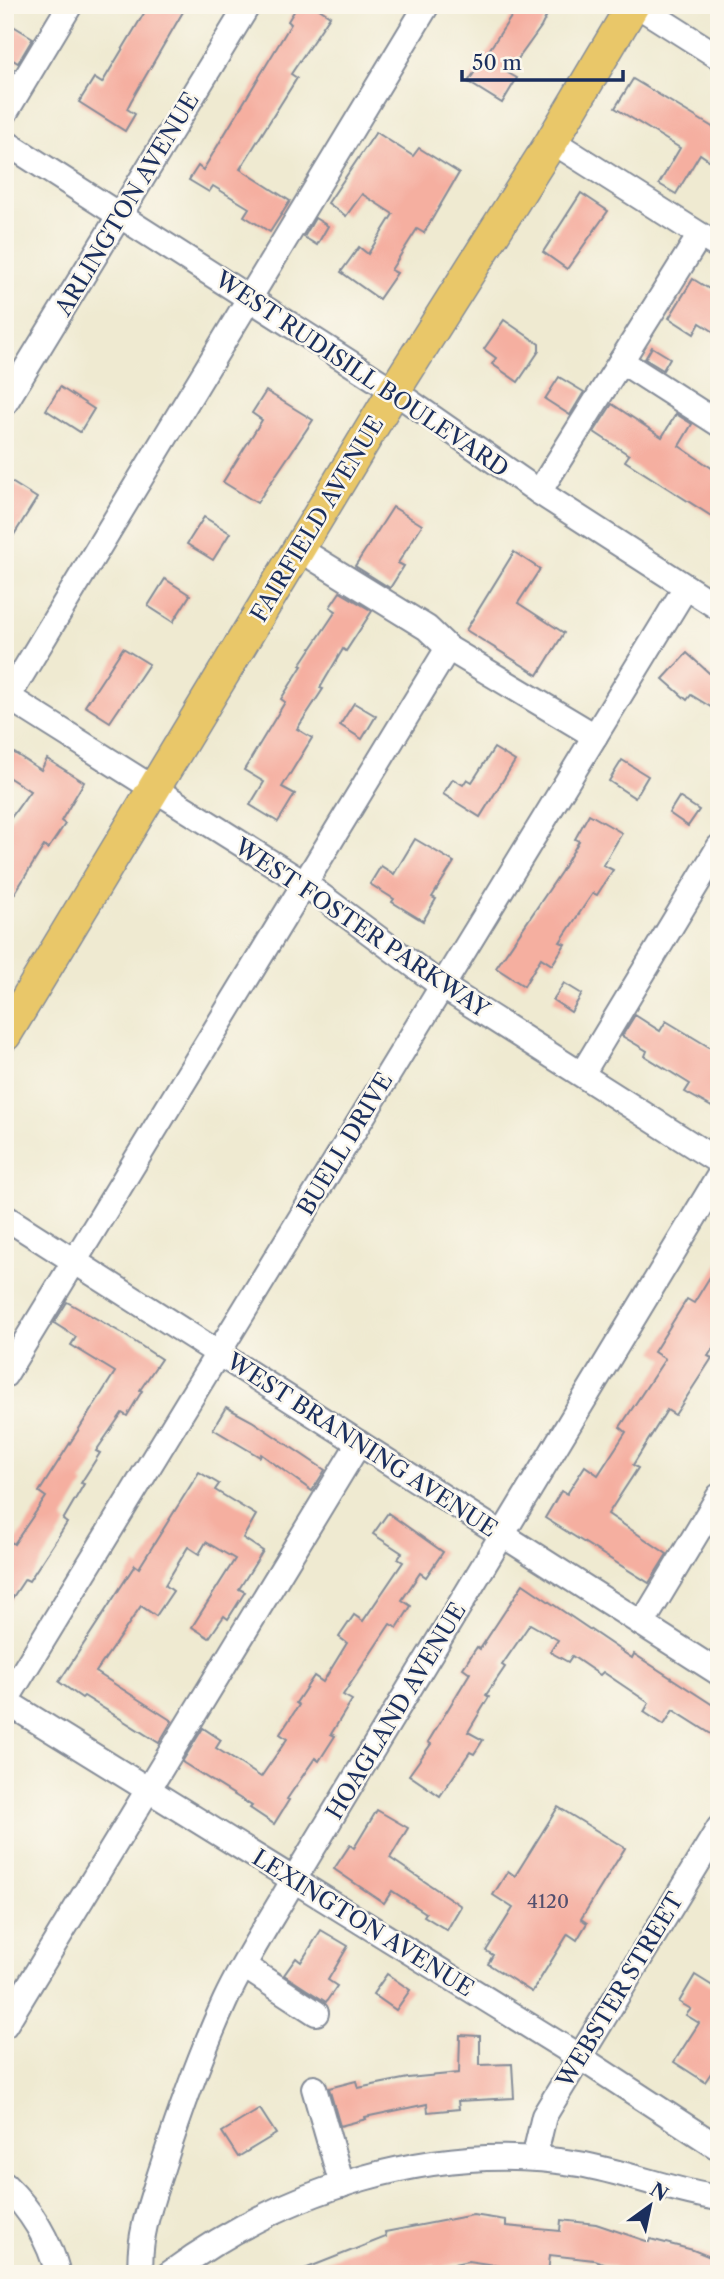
<svg xmlns="http://www.w3.org/2000/svg" width="724" height="2279" font-family="'Libre Caslon Text',serif">
<style>
.building{fill:#f5afa0}
.lines{fill:none;stroke-linecap:round;stroke-linejoin:round}
.minor-casing{stroke:#858c98;stroke-width:28}
.major-casing{stroke:#858c98;stroke-width:35}
.minor{stroke:#fff;stroke-width:24}
.major{stroke:#e9c769;stroke-width:32}
.labels{text-anchor:middle;stroke-width:5;stroke-linejoin:round;paint-order:stroke}
.number-label{font-size:19px;fill:#524f6e}
.street-label{font-size:23px;fill:#1b2f5e;stroke:#fbf7ec}
</style>
<rect width="100%" height="100%" fill="#fbf7ec"/>
<filter id="ink" filterUnits="userSpaceOnUse"><feTurbulence type="fractalNoise" baseFrequency=".0143" numOctaves="2"/><feDisplacementMap in="SourceGraphic" scale="14" xChannelSelector="R" yChannelSelector="G"/><feConvolveMatrix kernelMatrix="1 2 1 2 8 2 1 2 1" color-interpolation-filters="sRGB"/></filter>
<filter id="wash" filterUnits="userSpaceOnUse"><feTurbulence type="fractalNoise" baseFrequency=".00686" numOctaves="4" result="noise"/><feDisplacementMap in="SourceGraphic" scale="28" xChannelSelector="R" yChannelSelector="G"/><feGaussianBlur stdDeviation="1.57" result="paint"/><feColorMatrix in="noise" values="0 0 0 0 0 0 0 0 0 0 0 0 0 0 0 0 0 1.4 0 .05"/><feComposite in="paint" operator="in"/></filter>
<g filter="url(#wash)">
<rect width="100%" height="100%" fill="#efead1"/>
<g id="blocks">
<g class="building">
<path d="M149,5H187L131,101L127,109L135,114L125,131L79,102L94,78L102,83Z"/>
<path d="M298,5H313L330,16L291,74L297,78L240,169L290,201L270,232L244,216L249,208L213,186L209,192L189,180L198,166L203,170L291,24L288,21Z"/>
<path d="M519,5H552L541,27L508,73L517,78L502,103L468,82Z"/>
<path d="M5,21L33,38L18,63L5,55Z"/>
<path d="M633,79L719,131V167L700,154L676,194L659,184L680,148L615,108Z"/>
<path d="M376,132L413,156L419,148L459,173L424,233L417,229L391,270L397,273L379,299L341,272L359,247L368,254L393,214L362,194L346,216L328,203Z"/>
<path d="M581,193L608,211L567,269L543,252Z"/>
<path d="M315,218L328,226L317,245L304,237Z"/>
<path d="M693,279L719,295V335L700,323L694,334L669,318Z"/>
<path d="M504,320L539,344V351L518,382L492,364L496,358L484,349Z"/>
<path d="M652,347L670,358L663,370L645,359Z"/>
<path d="M559,377L584,392L570,415L545,399Z"/>
<path d="M60,387L94,409L80,432L46,410Z"/>
<path d="M266,391L313,420L257,503L223,482L262,420L252,413Z"/>
<path d="M612,404L662,437L676,414L692,424L679,446L719,473V521L625,461L629,455L594,432Z"/>
<path d="M5,478L37,498L5,549Z"/>
<path d="M393,507L422,525L398,563L404,566L390,588L355,566Z"/>
<path d="M204,517L230,533L213,560L187,544Z"/>
<path d="M514,552L540,569L518,603L564,633L538,675L466,630Z"/>
<path d="M165,579L190,595L173,622L148,606Z"/>
<path d="M340,592L372,611L346,651L343,649L320,688L323,689L297,729L312,738L282,787L295,794L278,822L250,805L264,782L244,770L285,702L281,699L302,666L300,665L336,611L330,607Z"/>
<path d="M123,648L149,664L110,722L85,706Z"/>
<path d="M687,653L719,682V712L691,695L687,700L663,679Z"/>
<path d="M354,703L376,716L362,739L340,725Z"/>
<path d="M5,747L41,770L47,759L84,782L61,821L65,824L48,849L44,846L5,909V826L30,791L5,775Z"/>
<path d="M494,748L515,761L480,817L443,794L453,779L463,785L467,779L472,782Z"/>
<path d="M622,760L648,776L635,798L609,781Z"/>
<path d="M679,797L699,810L688,826L669,813Z"/>
<path d="M589,814L622,833L603,865L613,870L597,895L593,893L560,942L565,944L552,965L541,958L524,986L496,968L561,872L579,841L575,839Z"/>
<path d="M415,839L454,862L432,897L436,899L423,921L392,902L394,899L370,884L381,866L394,874Z"/>
<path d="M564,983L582,994L571,1012L553,1000Z"/>
<path d="M635,1015L660,1031L666,1021L719,1053V1111L685,1092L690,1084L645,1056L647,1051L622,1036Z"/>
<path d="M719,1262V1339L708,1356L712,1358L675,1415L667,1410L633,1465L638,1468L608,1514L667,1554L649,1583L545,1518L561,1491L567,1494L585,1466L598,1475L626,1432L620,1427L665,1359L654,1352L687,1299L694,1303Z"/>
<path d="M67,1302L120,1332L161,1359L140,1390L142,1391L127,1416L122,1413L96,1451L100,1453L81,1483L84,1484L63,1520L67,1523L29,1581L25,1579L5,1609V1551L11,1542L14,1544L46,1497L39,1492L115,1372L71,1345L76,1337L54,1323Z"/>
<path d="M226,1407L252,1421L325,1470L312,1491L261,1454L260,1457L213,1429Z"/>
<path d="M199,1472L219,1484L215,1490L256,1515L243,1538L263,1551L239,1589L245,1592L228,1619L224,1616L209,1638L192,1627L235,1559L206,1542L199,1554L188,1547L165,1585L173,1591L156,1616L141,1606L96,1672L172,1721L159,1743L84,1696L82,1698L59,1682L135,1565L139,1568Z"/>
<path d="M388,1513L443,1552L426,1577L420,1573L402,1600L411,1606L397,1628L390,1624L343,1695L352,1700L331,1734L335,1736L319,1761L315,1758L287,1799L289,1800L274,1824L250,1808L252,1806L182,1762L203,1728L221,1740L216,1748L261,1777L287,1739L280,1734L299,1705L296,1703L314,1676L323,1682L347,1643L339,1637L354,1615L363,1621L403,1562L398,1559L402,1553L373,1534Z"/>
<path d="M523,1584L632,1658L634,1654L719,1709V1739L673,1710L664,1725L644,1712L649,1703L603,1672L600,1675L572,1656L568,1662L550,1652L558,1640L530,1624L502,1665L505,1667L486,1695L489,1697L468,1732L483,1740L474,1754L470,1752L440,1796L409,1775L431,1744L428,1742L470,1673L463,1668L477,1647L480,1649Z"/>
<path d="M558,1807L625,1848L581,1919L587,1923L577,1940L568,1934L532,1992L488,1964L493,1955L486,1951L513,1908L493,1895L508,1871L515,1876Z"/>
<path d="M377,1810L408,1828L390,1858L461,1906L447,1930L424,1916L426,1913L392,1891L384,1903L334,1869L350,1845L354,1848Z"/>
<path d="M321,1930L348,1946L328,1980L337,1986L326,2002L284,1975L296,1958L301,1962Z"/>
<path d="M387,1974L410,1990L396,2010L373,1994Z"/>
<path d="M695,1975L719,1990V2061L705,2082L674,2062L699,2023L686,2015L691,2009L679,2002Z"/>
<path d="M460,2035L480,2036V2065L512,2064L514,2098L458,2101L459,2109L428,2112L427,2104L365,2117L366,2119L340,2126L329,2088L356,2081L358,2088L408,2078L459,2073Z"/>
<path d="M260,2109L276,2134L238,2157L222,2132Z"/>
<path d="M473,2215L506,2220V2226L560,2231L561,2220L596,2224L649,2242L650,2239L693,2250L718,2260L713,2274H635L594,2260L550,2255L548,2273L468,2261L436,2268L435,2264L386,2274H292L386,2237L385,2232Z"/>
</g>
</g>
</g>
<g filter="url(#ink)">
<use href="#blocks" fill-opacity="0" stroke="#858c98" stroke-width="2"/>
<g class="lines">
<g class="minor-casing">
<g id="minor">
<path d="M637,5L719,57"/>
<path d="M5,113L70,5"/>
<path d="M552,141L719,247"/>
<path d="M5,142L394,391L539,492L719,608"/>
<path d="M621,361L719,424"/>
<path d="M5,403L248,5"/>
<path d="M539,492L700,235"/>
<path d="M299,549L427,628L448,648L595,736"/>
<path d="M5,695L305,884L442,986L719,1162"/>
<path d="M5,702L427,5"/>
<path d="M582,1074L719,847"/>
<path d="M5,1217L719,1673"/>
<path d="M5,1375L448,648"/>
<path d="M642,1624L719,1496"/>
<path d="M5,1701L578,2056L719,2148"/>
<path d="M5,1702L686,587"/>
<path d="M244,1966L316,2013"/>
<path d="M5,2025L359,1443"/>
<path d="M314,2088L342,2185"/>
<path d="M537,2158V2146L544,2116L719,1828"/>
<path d="M5,2185C31,2210 49,2239 58,2274"/>
<path d="M141,2274C137,2238 152,2199 163,2165C181,2109 200,2055 225,2001C244,1960 270,1921 293,1881L719,1176"/>
<path d="M169,2274C284,2189 435,2140 579,2164C626,2172 674,2192 719,2198"/>
</g>
</g>
<g class="major-casing">
<path id="major" d="M5,1035L394,391L552,141L633,5"/>
</g>
<use href="#minor" class="minor"/>
<use href="#major" class="major"/>
</g>
</g>
<g class="labels">
<g class="number-label">
<text x="548" y="1908">4120</text>
</g>
<g class="street-label">
<text transform="translate(127 204) rotate(-59)" y="8">ARLINGTON AVENUE</text>
<text transform="translate(362 374) rotate(34)" y="8">WEST RUDISILL BOULEVARD</text>
<text transform="translate(317 519) rotate(-59)" y="8">FAIRFIELD AVENUE</text>
<text transform="translate(362 928) rotate(34)" y="8">WEST FOSTER PARKWAY</text>
<text transform="translate(345 1144) rotate(-59)" y="8">BUELL DRIVE</text>
<text transform="translate(362 1445) rotate(33)" y="8">WEST BRANNING AVENUE</text>
<text transform="translate(396 1711) rotate(-59)" y="8">HOAGLAND AVENUE</text>
<text transform="translate(363 1923) rotate(32)" y="8">LEXINGTON AVENUE</text>
<text transform="translate(620 1990) rotate(-59)" y="8">WEBSTER STREET</text>
</g>
</g>
<rect width="724" height="2279" fill="none" stroke="#fbf7ec" stroke-width="28"/>
<g transform="translate(650 2206) rotate(33)" stroke="#fbf7ec" stroke-width="5" paint-order="stroke">
<path d="M0-5L12 26L0 18L-12 26Z" fill="#1b2f5e"/>
<text y="-10" font-size="19" font-weight="bold" text-anchor="middle" fill="#1b2f5e">N</text>
</g>
<path d="M462 70v10h161v-10" fill="none" stroke="#1b2f5e" stroke-width="3.5"/>
<text x="472" y="70" font-size="21" fill="#1b2f5e" stroke="#fbf7ec" stroke-width="5" paint-order="stroke">50 m</text>
</svg>
